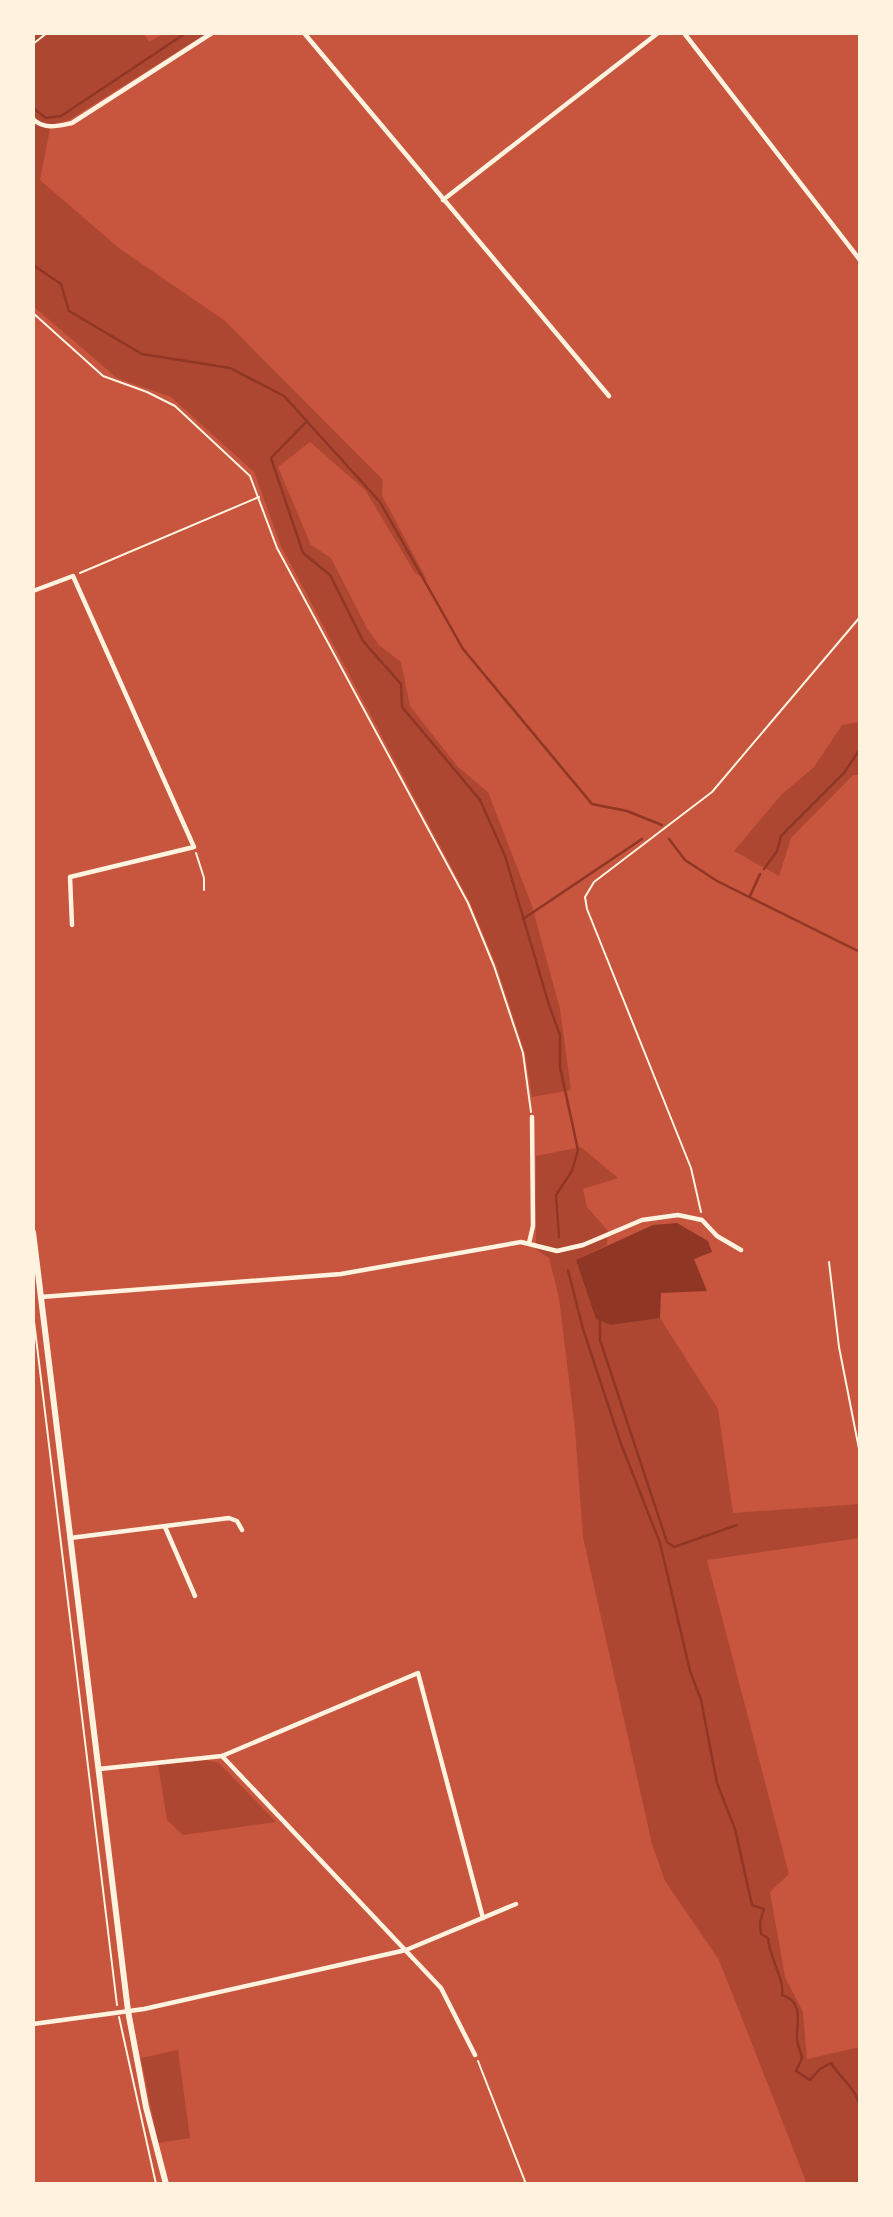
<svg xmlns="http://www.w3.org/2000/svg" width="893" height="2217" font-family="Karla,sans-serif">
<style>
.green{fill:#ae4732}
.water{fill:#8f3625}
.lines{fill:none;stroke-linecap:round;stroke-linejoin:round}
.stream{stroke:#8f3625;stroke-width:2.5}
.path{stroke:#fff3e0;stroke-width:2}
.minor{stroke:#fff3e0;stroke-width:4.5}
.secondary{stroke:#fff3e0;stroke-width:6}
</style>
<rect width="100%" height="100%" fill="#c8553d"/>
<g class="green">
<path d="M39,33H144L149,42L165,33H207L69,120L45,126L50,129L40,180L120,249L224,320L383,480L382,495L427,580L415,573L365,490L310,442L278,467L311,545L331,558L368,630L379,645L401,662L410,706L458,767L488,792L532,906L560,1009L571,1090L532,1097L525,1053L497,967L470,902L281,546L254,472L171,397L117,378L33,306V38Z"/>
<path d="M860,722V775H853L791,838L779,876L734,851L781,795L814,767L842,725Z"/>
<path d="M581,1147L618,1178L583,1189L587,1207L608,1231L607,1245L576,1260L587,1287L611,1325L660,1318L718,1409L733,1513L860,1504V1538L707,1560L789,1874L770,1892L785,1977L803,2012L807,2059L860,2047V2184H807L719,1960L665,1881L652,1844L583,1537L575,1429L559,1298L549,1258L536,1249V1156Z"/>
<path d="M206,1760L219,1763L276,1822L183,1835L167,1820L158,1764Z"/>
<path d="M178,2050L190,2138L158,2143L141,2058Z"/>
</g>
<path class="water" d="M677,1223L708,1241L712,1252L694,1259L707,1291L661,1293L660,1318L611,1325L596,1319L576,1260L653,1225Z"/>
<g class="lines">
<g class="stream">
<path d="M33,108L46,118L61,116L186,33"/>
<path d="M33,265L61,284L69,311L142,354L230,368L284,396L380,502L463,649L592,804L627,811L662,825"/>
<path d="M307,421L271,458L303,553L330,575L363,641L401,684L402,707L480,800L505,856L549,1005L560,1035V1067L578,1150L572,1171L556,1195L559,1237"/>
<path d="M669,839L685,860L717,881L860,952"/>
<path d="M764,869L777,851L781,836L844,773L860,749"/>
<path d="M750,896L760,874"/>
<path d="M523,919L642,839"/>
<path d="M568,1270L583,1329L621,1444L660,1543L690,1671L701,1700L717,1783L735,1829L752,1905L764,1909L760,1922L761,1934L768,1938C769,1957 785,1980 782,1995C805,2002 796,2023 797,2040C798,2046 801,2052 802,2058L796,2071L810,2080L820,2069L831,2063C840,2078 857,2089 860,2107"/>
<path d="M600,1320V1340L667,1542L674,1547L737,1525"/>
</g>
<g class="path">
<path d="M33,44L47,33"/>
<path d="M33,313L103,376L147,392L175,406L250,476L277,548L468,903L494,966L523,1053L531,1112"/>
<path d="M80,573L259,497"/>
<path d="M196,853L204,878V890"/>
<path d="M701,1212L691,1168L587,909L585,897L594,882L712,792L860,617"/>
<path d="M829,1262L839,1347L860,1454"/>
<path d="M33,1313L117,2005"/>
<path d="M119,2017L156,2184"/>
<path d="M478,2061L526,2184"/>
</g>
<g class="minor">
<path d="M304,33L609,396"/>
<path d="M684,33L860,260"/>
<path d="M33,119C44,130 58,126 72,123L212,33"/>
<path d="M443,200L658,33"/>
<path d="M33,591L73,576L194,847L70,877L72,925"/>
<path d="M529,1243L533,1226L532,1117"/>
<path d="M41,1297L341,1274L521,1242L557,1251L583,1245L642,1220L678,1215L702,1220L717,1236L741,1250"/>
<path d="M165,1527L195,1596"/>
<path d="M70,1538L229,1518L237,1521L242,1530"/>
<path d="M222,1756L441,1988L475,2055"/>
<path d="M99,1769L222,1756L418,1673L483,1918"/>
<path d="M33,2024L144,2009L406,1950L516,1904"/>
</g>
<path class="secondary" d="M33,1232L128,2011L146,2107L166,2184"/>
</g>
<rect width="893" height="2217" fill="none" stroke="#fff3e0" stroke-width="70"/>
</svg>
